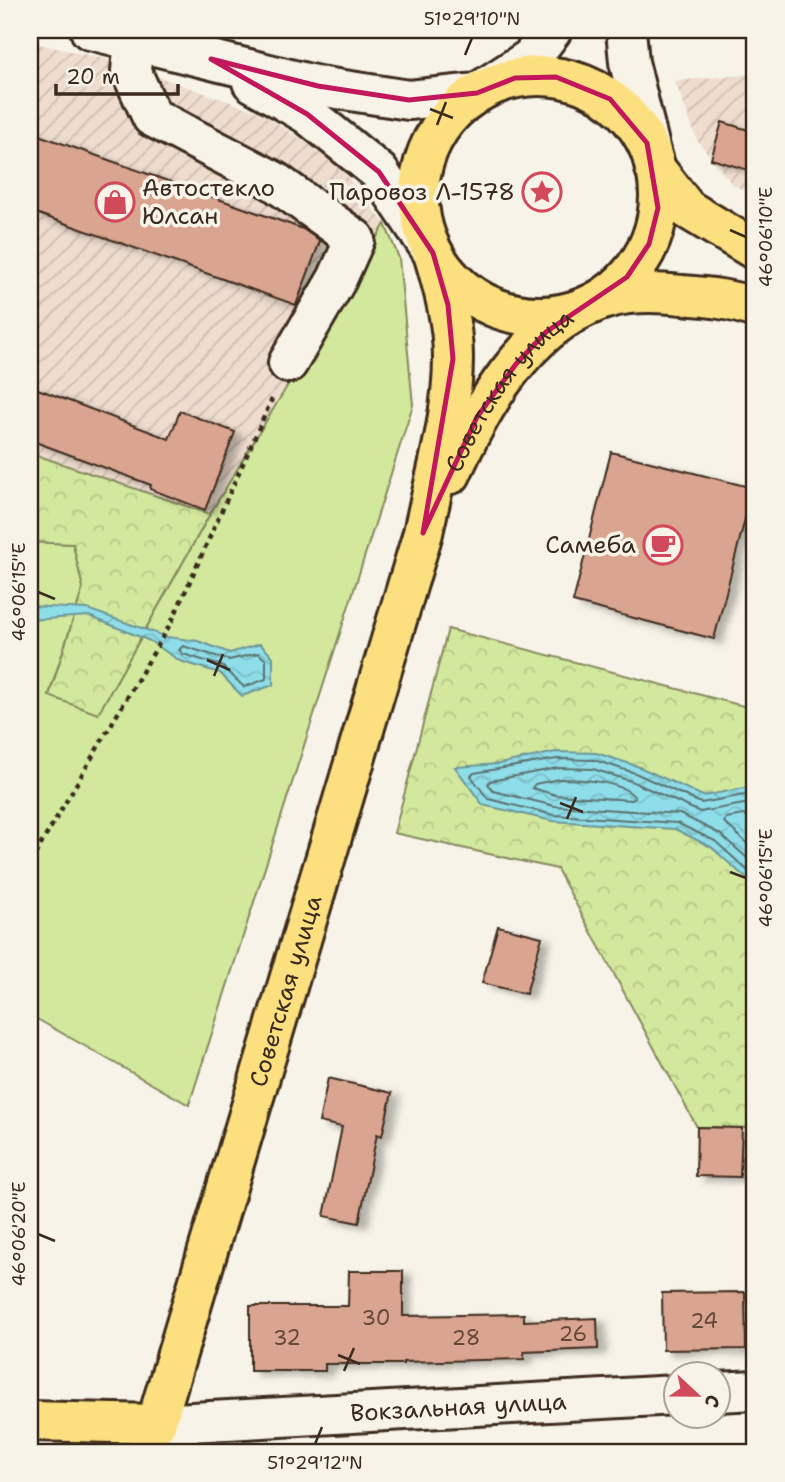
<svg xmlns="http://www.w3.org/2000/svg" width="785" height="1482" font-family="'Shantell Sans',sans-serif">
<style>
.industrial{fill:url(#industrial-furrows)}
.green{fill:#d2e89d;stroke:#86895e;stroke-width:2}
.forest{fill:url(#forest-crowns);stroke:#86895e;stroke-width:2}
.water{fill:url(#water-waves);stroke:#6d9698;stroke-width:2}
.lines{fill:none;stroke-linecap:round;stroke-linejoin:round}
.shore{stroke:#5c7270;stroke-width:2}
.building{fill:#daa590;stroke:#3b2a1e;stroke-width:2;filter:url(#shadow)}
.minor-casing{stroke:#3b2a1e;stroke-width:44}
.major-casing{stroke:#3b2a1e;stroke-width:44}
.path{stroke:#3b2a1e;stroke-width:4.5;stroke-dasharray:5 5;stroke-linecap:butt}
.minor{stroke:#f7f3e8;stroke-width:38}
.major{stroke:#fce080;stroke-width:38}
.marked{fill:none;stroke:#c2185b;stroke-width:5;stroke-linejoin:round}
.ticks{fill:none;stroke:#3b2a1e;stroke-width:2.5}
.labels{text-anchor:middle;stroke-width:7;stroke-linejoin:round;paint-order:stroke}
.number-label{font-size:21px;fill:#63493a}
.poi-label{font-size:24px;fill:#3b2a1e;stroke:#f7f3e8;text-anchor:end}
.street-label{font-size:24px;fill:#3b2a1e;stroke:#f7f3e8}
.neatline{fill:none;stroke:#3b2a1e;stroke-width:2.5}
.ticks-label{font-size:18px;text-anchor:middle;fill:#3b2a1e}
</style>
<defs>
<pattern id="industrial-furrows" width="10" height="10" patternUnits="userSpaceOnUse" patternTransform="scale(1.75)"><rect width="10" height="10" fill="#eedcce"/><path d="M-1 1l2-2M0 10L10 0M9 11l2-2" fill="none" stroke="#cdbdb0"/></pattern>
<pattern id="forest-crowns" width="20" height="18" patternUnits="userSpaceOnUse" patternTransform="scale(1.75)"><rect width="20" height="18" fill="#d2e89d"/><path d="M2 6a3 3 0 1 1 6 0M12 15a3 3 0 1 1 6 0" fill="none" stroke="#b5c787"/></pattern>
<pattern id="water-waves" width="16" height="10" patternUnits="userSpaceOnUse" patternTransform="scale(1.75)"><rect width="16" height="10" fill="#8edeea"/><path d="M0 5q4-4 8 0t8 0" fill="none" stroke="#7bbfc8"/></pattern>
<filter id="shadow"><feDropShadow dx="8" dy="4.5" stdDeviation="3.5" flood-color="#0004"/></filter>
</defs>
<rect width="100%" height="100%" fill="#f7f3e8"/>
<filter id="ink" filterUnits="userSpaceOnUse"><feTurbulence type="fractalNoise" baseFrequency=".0143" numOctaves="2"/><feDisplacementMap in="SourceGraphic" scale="14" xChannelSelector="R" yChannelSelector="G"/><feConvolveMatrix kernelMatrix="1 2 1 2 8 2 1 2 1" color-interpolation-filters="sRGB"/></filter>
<g filter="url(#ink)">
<g class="industrial">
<path d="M30,42L114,61L261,113L334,160L385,224L210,514L30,453Z"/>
<path d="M755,74V195L733,185L697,140L675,81Z"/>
</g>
<path class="green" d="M385,224L399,258L413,405L189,1105L30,1015V542L73,544L83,588L49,695L98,714L210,514Z"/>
<g class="forest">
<path d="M30,453L210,514L98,714L49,696L83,588L73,544L30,542Z"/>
<path d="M448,629L755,709V1125L742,1128L697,1127L557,869L394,833Z"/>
</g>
<g class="water">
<path d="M30,606L87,609L167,637L198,641L230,653L260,644L273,657V685L242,696L220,673L180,661L150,641L89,616L30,620Z"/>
<path d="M556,752L596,753L637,766L703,796L755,786V886L711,847L675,829L553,821L483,805L455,767L499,764Z"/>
</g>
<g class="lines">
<g class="shore">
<path d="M183,646L229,660L258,653L266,660V679L244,687L222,666L183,654L179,650Z"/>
<path d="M559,779C578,779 625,781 635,798L632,800L556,795L532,788L535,784Z"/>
<path d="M755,793L701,803L635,773L594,760L557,759L474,773L471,776L488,799L554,815L677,823L715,841L755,877"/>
<path d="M755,802L700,812L631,781L593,769L558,768L490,781L488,784L493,791L555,806L680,814L720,834L755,865"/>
<path d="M755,813L726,818L724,822L755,851"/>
</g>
</g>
<g class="building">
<path d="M722,122L755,132V172L711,159Z"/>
<path d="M30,132L303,229L320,241L296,305L30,211Z"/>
<path d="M30,386L169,439L180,411L235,432L205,510L150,489L151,485L30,440Z"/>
<path d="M611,452L753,488L714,639L573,602Z"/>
<path d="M498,926L542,937L526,994L482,983Z"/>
<path d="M328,1078L392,1093L382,1136L377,1134L359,1223L324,1216L342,1127L319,1122Z"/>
<path d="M697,1127L742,1128L740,1177L696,1176Z"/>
<path d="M349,1271H403V1316L524,1314V1321L597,1318L598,1349L524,1352V1359L403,1362V1364H325V1371H250V1306H348Z"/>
<path d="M745,1292L746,1349L663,1350L662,1293Z"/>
</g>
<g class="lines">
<g class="minor-casing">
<g id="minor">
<path d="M90,30L318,86L409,100L477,93L531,58L552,30"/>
<path d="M626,30L629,62L655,168"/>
<path d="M134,39L131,71L152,117L274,181L355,239L337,279L288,363"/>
<path d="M252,82L307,114L379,172L433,253"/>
<path d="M718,1392L755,1390"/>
<path id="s1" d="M159,1452L156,1424L676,1395"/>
</g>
</g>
<g class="major-casing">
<g id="major">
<circle cx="539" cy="196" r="120"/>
<path d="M655,168L687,209L755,250"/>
<path id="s2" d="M451,474C481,407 524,330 597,302C624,291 654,292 682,295C708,297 731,299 755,308"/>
<path id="s3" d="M30,1421L156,1424L423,533C435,476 453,416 453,358C453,322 443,287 433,253"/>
</g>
</g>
<path class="path" d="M30,863L172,621L272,399"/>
<use href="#minor" class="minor"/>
<use href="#major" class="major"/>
</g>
</g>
<path class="marked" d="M211,59L318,86L409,100L477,93L515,78L556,77L610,99L647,143L658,208L649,244L627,277L546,332L516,364L477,417L423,533L453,359L448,305L433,253L379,172L307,114Z"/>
<path class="ticks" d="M465,55L472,38M430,109L453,118M437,125L446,102M730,230L746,237M38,592L55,599M207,660L230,670M214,676L223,654M560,803L583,812M567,819L576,797M730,872L746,878M38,1234L55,1241M338,1355L360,1364M344,1371L354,1348M315,1444L322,1427"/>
<defs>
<g id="sight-ring" transform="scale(2.0125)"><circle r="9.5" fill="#f7f3e8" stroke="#d1495b" stroke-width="1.5"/><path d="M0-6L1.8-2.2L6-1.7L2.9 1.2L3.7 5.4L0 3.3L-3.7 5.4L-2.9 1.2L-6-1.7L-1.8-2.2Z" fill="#d1495b"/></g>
<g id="shop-ring" transform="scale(2.0125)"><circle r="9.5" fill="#f7f3e8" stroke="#d1495b" stroke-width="1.5"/><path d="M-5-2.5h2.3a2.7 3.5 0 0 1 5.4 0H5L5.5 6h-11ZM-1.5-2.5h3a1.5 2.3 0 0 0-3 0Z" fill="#d1495b"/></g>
<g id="cafe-ring" transform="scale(2.0125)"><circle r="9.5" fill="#f7f3e8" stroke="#d1495b" stroke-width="1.5"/><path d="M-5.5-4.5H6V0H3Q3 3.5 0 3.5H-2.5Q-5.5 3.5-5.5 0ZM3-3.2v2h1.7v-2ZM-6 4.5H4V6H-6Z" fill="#d1495b"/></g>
</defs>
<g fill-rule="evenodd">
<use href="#sight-ring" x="542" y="192"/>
<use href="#shop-ring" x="115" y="202"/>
<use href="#cafe-ring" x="663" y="545"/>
</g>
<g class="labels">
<g class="number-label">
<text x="376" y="1325">30</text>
<text x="704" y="1328">24</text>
<text x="573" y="1341">26</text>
<text x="287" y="1345">32</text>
<text x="466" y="1345">28</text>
</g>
<g class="poi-label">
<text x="142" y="196" text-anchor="start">Автостекло<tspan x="142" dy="28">Юлсан</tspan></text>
<text x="515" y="200">Паровоз Л-1578</text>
<text x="636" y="553">Самеба</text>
</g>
<g class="street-label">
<text dy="8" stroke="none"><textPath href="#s2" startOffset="103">Советская улица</textPath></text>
<text dy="8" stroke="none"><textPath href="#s3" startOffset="578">Советская улица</textPath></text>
<text dy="8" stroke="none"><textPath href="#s1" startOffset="331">Вокзальная улица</textPath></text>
</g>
</g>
<rect width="785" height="1482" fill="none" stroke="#f7f3e8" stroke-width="77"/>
<g transform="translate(697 1395) rotate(112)"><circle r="33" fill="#f7f3e8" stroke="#aca397" stroke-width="2"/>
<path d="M0-5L12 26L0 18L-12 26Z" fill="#d1495b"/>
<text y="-10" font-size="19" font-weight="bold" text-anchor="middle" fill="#3b2a1e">С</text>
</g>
<path d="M56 84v10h122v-10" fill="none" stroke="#3b2a1e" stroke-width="3.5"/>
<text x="66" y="84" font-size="21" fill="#3b2a1e" stroke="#f7f3e8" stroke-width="5" paint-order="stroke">20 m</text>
<rect x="38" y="38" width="708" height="1406" class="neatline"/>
<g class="ticks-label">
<text x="472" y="25">51°29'10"N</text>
<text transform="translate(766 237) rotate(-90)" y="6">46°06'10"E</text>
<text transform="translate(19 592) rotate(-90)" y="6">46°06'15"E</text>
<text transform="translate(766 878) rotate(-90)" y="6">46°06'15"E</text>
<text transform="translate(19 1234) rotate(-90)" y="6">46°06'20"E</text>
<text x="315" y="1469">51°29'12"N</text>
</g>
</svg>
